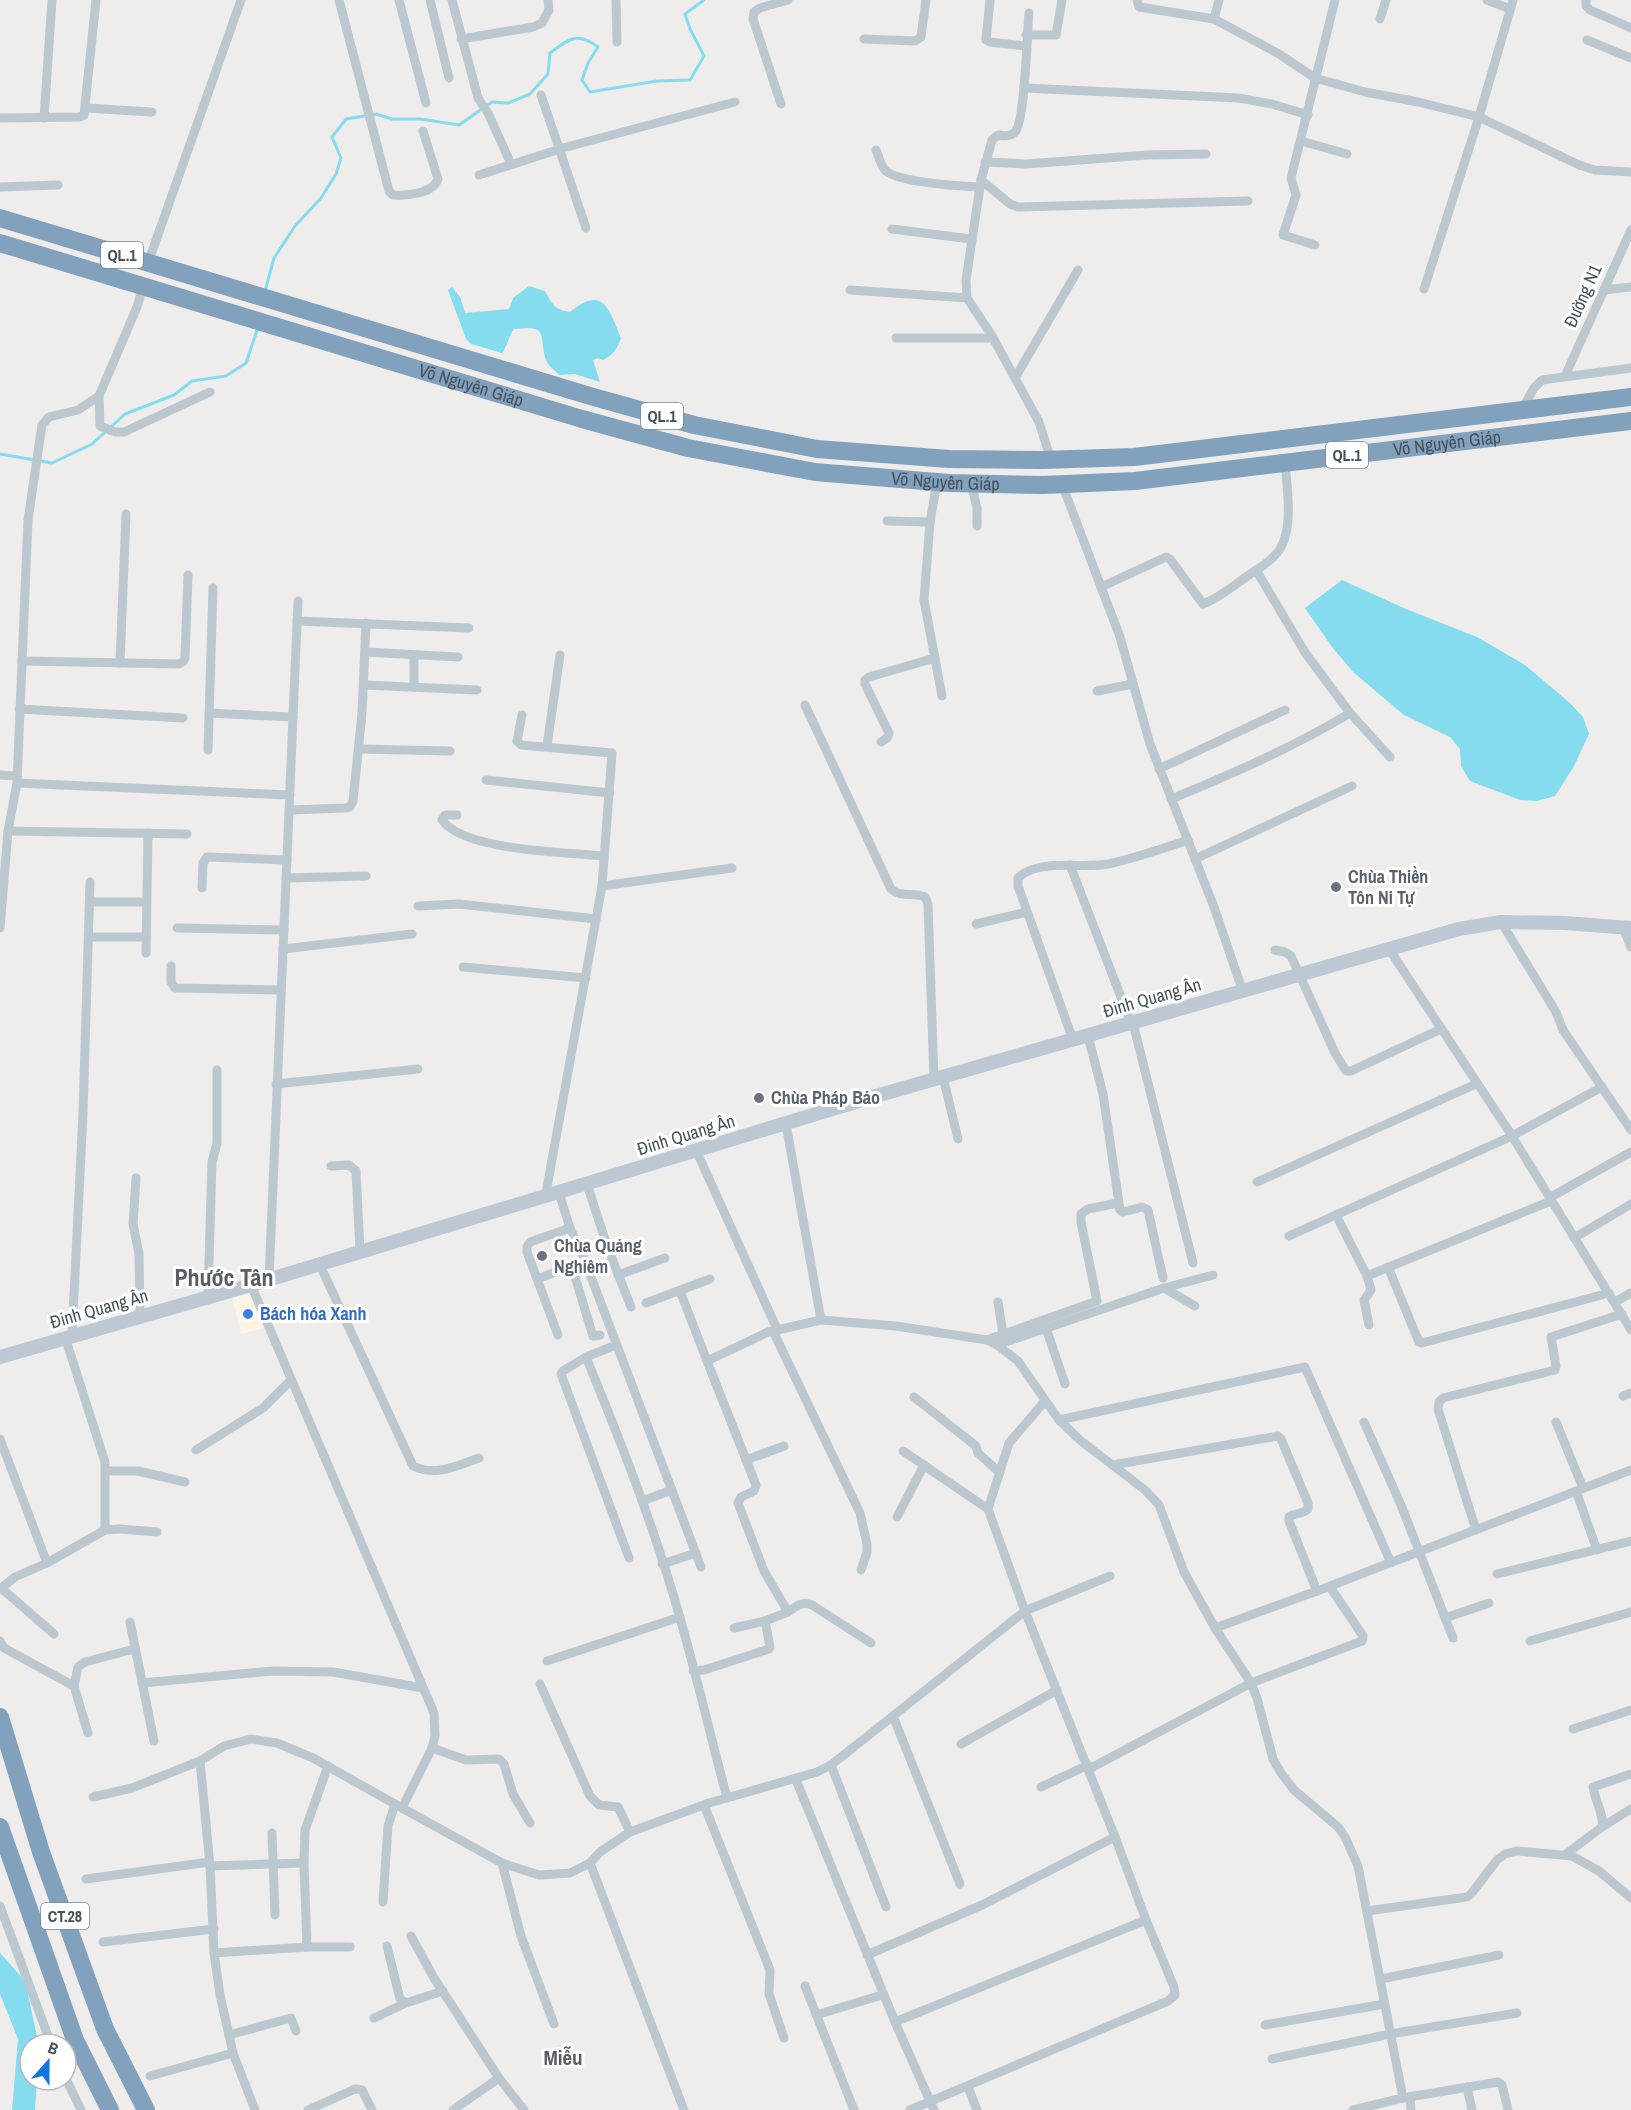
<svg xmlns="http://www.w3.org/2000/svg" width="1631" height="2110" font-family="'Archivo Narrow',sans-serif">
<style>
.commercial{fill:#fcf4e4}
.water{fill:#84dcee}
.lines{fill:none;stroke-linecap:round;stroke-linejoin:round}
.stream{stroke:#84dcee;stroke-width:3}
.street{stroke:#bcc8cf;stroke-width:9}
.secondary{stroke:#bcc9d4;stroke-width:14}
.highway{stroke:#82a1bd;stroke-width:18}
.worship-dot{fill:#6b7280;stroke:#fff;stroke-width:2}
.shop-dot{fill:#3f7fe0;stroke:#fff;stroke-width:2}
.labels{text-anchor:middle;stroke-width:6;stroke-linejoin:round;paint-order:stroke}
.shield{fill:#fff;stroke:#7c858c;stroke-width:1.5}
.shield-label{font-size:16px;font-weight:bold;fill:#44515a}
.street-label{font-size:18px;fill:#44515a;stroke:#fff}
.worship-label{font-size:18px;font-weight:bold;fill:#5b616d;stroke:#fff;text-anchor:start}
.shop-label{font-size:18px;font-weight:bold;fill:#366cbe;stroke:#fff;text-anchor:start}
.quarter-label{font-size:21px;font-weight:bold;fill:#595d62;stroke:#fff}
.district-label{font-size:24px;font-weight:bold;fill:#595d62;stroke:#fff}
</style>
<rect width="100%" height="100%" fill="#efecec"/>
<path class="commercial" d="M250,1291L265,1328L241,1334L232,1296Z"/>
<g class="water">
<path d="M529,286L545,291C552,304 555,310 570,312C604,284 609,310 621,338C617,349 613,355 603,360L598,358L593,360L600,382L575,374L559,375C555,370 548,366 546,360C538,335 551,325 514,329C508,337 508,345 502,353L471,344L466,339L448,290L452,287L460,297L465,313L509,309L513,298Z"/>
<path d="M1342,580L1406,609L1477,637L1525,665L1570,703L1583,717L1589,734L1573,768L1555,796L1537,801L1520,800L1470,781L1461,766L1460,749L1450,737L1404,715L1353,672L1332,647L1305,608Z"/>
<path d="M0,1953L25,1981L38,2041V2044H30V2080H37L35,2110H12L18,2039L0,1994Z"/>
</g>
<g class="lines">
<g class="stream">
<path d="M265,291L274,258L295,226L321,198L336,174L341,158L332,137L346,119L376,114L392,119H420L459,125L492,102L508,103L530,94L548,74L550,53C569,39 577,31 598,47L588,63L582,80L590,92L657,81L690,80L704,56L690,29L685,14L704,0"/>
<path d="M0,454L52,463L92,444L125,414L174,395L192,381L226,376L246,363L258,327"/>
</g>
<g class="street">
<path d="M339,0L389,191L393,195C406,196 433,194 438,179L423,131"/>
<path d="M399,0L426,103"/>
<path d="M430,0L449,78"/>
<path d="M452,0L478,98L488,113L511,164"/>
<path d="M616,0L617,42"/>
<path d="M990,0L986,40L990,42L1025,46"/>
<path d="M1137,0L1139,7L1214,19L1279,54L1315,78L1365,92L1418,102L1479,117L1579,165L1595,170L1631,172"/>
<path d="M1487,0L1510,9"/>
<path d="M1586,0V6L1590,10L1631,28"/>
<path d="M1029,13C1027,33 1025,122 1015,132C1010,137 1004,136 998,135L992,140L981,180L966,280L967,298L992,336L1039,422L1051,460"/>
<path d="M1214,19L1219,0"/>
<path d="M1380,19L1386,0"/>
<path d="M1026,35H1056L1062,0"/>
<path d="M461,39L533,27L542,23L549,10L548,0"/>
<path d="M864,39L915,41L921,37L926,0"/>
<path d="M1587,40L1631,58"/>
<path d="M1024,88L1239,98L1272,104L1308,115"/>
<path d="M541,95L586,228"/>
<path d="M781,104L753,19L754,12L760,8L788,0"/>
<path d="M86,108L152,112"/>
<path d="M0,118L80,117L84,115L96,0"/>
<path d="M44,118L52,0"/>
<path d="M1301,141L1347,154"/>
<path d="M876,150C879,157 881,167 886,171C901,183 960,186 980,187"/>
<path d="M985,162L1026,164L1147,155L1206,154"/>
<path d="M479,175L563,148L735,102"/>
<path d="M981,180L1010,204L1018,207L1248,201"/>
<path d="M0,187L58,185"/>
<path d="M892,229L971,239"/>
<path d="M1315,245L1283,235L1296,195L1291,178L1335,0"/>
<path d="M148,263L241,0"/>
<path d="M1424,289L1479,117L1513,0"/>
<path d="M850,290L967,298"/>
<path d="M1604,290L1631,287"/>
<path d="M896,338H993"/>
<path d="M1565,376L1631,230"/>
<path d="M1015,378L1078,270"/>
<path d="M99,396L100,426L115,432H124L210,392"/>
<path d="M1521,411L1534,388L1542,380L1631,368"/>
<path d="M937,482L930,522L924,600L942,696"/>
<path d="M971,483L977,508V526"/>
<path d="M1062,484L1120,637L1150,744L1214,907L1243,992"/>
<path d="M887,521L930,522"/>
<path d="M1256,570L1306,654L1350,713L1390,757"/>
<path d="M1101,587L1166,557L1170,559L1203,604C1219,598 1232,587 1246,577C1257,569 1268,564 1276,554C1295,533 1287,489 1285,463"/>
<path d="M297,621L469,628"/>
<path d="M365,652L458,657"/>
<path d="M22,661L179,664L183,662L185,658L188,575"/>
<path d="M120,663L126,514"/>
<path d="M364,685L477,690"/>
<path d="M414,687V655"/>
<path d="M1097,691L1133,684"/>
<path d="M805,705L891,889C901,898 913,892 925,897L928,904L934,1080"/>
<path d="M19,709L183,718"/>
<path d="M209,713L293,717L269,1279"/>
<path d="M522,715L517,741L521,745L612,753L602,886L545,1198"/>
<path d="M293,717L298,601"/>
<path d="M881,742L887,738L889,733L865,684V680L869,677L935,658"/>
<path d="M547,746L560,655"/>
<path d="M359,749L450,751"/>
<path d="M208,750L213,588"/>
<path d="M1159,769L1285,710"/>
<path d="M0,775L17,776"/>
<path d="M486,780L610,793"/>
<path d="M17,783L290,795"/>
<path d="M1171,799C1234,773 1292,748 1350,713"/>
<path d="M290,810L345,808L350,807L353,801L362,713L366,623"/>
<path d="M457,815H445L442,820C464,851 566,852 603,856"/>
<path d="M8,831L187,834"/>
<path d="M1195,859L1352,786"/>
<path d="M1070,865L1131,1023"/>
<path d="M286,878L366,876"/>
<path d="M602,886L732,868"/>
<path d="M202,888L203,863L207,857L287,860"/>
<path d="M90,902H146"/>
<path d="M418,906L459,904L596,919"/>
<path d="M1501,922L1556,1012L1563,1030L1631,1130"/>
<path d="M976,924L1027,912"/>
<path d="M0,928L8,831L17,783L28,520L42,425L49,417L78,410L99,396L137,307L143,286"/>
<path d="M177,928L284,930"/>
<path d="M1623,928L1631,947"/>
<path d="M89,937H146"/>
<path d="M283,949L412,934"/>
<path d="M1389,949L1512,1136L1631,1330"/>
<path d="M1275,950L1285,952L1291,956L1335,1053L1346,1071H1351L1441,1029"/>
<path d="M146,953L148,833"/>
<path d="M171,966V982L175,988L281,990"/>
<path d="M463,967L586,978"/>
<path d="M1133,1023L1193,1263"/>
<path d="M1088,1036L1103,1094L1120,1210L1123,1212L1142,1207L1148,1210L1163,1278"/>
<path d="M1073,1040L1018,886V878C1038,858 1082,869 1108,864C1135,858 1162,849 1188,840"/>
<path d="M943,1077L958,1139"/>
<path d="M276,1084L418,1069"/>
<path d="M786,1124L821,1320"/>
<path d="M696,1150L777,1329"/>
<path d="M331,1166L349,1165L356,1171L360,1251"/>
<path d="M136,1178L133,1224L139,1254L140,1316"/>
<path d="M1257,1182L1476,1084"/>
<path d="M587,1184L607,1246L631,1307"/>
<path d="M559,1193L570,1228L585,1261L701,1567"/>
<path d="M1549,1198L1631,1152"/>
<path d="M1336,1215L1367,1276L1371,1290L1364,1300L1369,1325"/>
<path d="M1289,1236L1512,1136L1602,1087"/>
<path d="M1574,1238L1631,1204"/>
<path d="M319,1263L413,1466C436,1477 456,1466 479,1458"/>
<path d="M572,1267L593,1336L600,1335"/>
<path d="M1388,1267L1419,1342L1422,1343L1609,1293"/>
<path d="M618,1275L665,1258"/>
<path d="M1367,1276L1551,1201"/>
<path d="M537,1279L577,1264"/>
<path d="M251,1285L434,1713L435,1736L432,1748L402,1808L502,1863L539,1875L570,1873L590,1863L600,1852L630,1832L709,1803L817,1772L831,1765L893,1716"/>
<path d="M1164,1288L1213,1275"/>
<path d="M680,1291L707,1361"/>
<path d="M208,1296L212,1162L217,1143V1070"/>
<path d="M998,1302L1003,1334"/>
<path d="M1615,1302L1631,1293"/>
<path d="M646,1303L710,1279"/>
<path d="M1046,1328L1065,1384"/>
<path d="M773,1331L860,1513L867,1544V1552L861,1570"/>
<path d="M72,1335L83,1113L90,882"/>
<path d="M558,1335L527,1252V1247L530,1242L570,1228"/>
<path d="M65,1337L105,1462V1530"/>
<path d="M987,1340L1097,1301L1081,1222V1214L1088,1209L1118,1203"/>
<path d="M616,1345L586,1357L563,1371L561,1374L629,1558"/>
<path d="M997,1345L1164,1288L1195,1306"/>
<path d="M586,1357C621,1442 655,1529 680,1618C697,1677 711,1738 727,1798"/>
<path d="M1623,1396L1631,1393"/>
<path d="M914,1397L976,1446L978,1453L1000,1473"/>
<path d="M1059,1420L1305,1367L1391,1563"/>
<path d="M1364,1422L1401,1505L1453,1638"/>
<path d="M1556,1422L1583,1488"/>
<path d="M0,1439L47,1563"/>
<path d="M196,1450L263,1408L291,1380"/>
<path d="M903,1451L988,1509"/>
<path d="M746,1460L784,1446"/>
<path d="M1113,1465L1278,1436L1281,1439L1308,1503V1509C1303,1514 1295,1513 1289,1517V1521L1317,1591"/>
<path d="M106,1471H138L185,1482"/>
<path d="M1576,1491L1597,1550"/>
<path d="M642,1501L672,1490"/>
<path d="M897,1517L924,1465"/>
<path d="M1476,1530L1438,1409L1439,1402L1443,1398L1555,1370L1556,1366L1551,1337L1622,1314"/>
<path d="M662,1564L696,1553"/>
<path d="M1497,1574L1631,1541"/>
<path d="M1,1588L54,1634"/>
<path d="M0,1589L15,1577L47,1563L105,1530L120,1529L157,1532"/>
<path d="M788,1612C797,1606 801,1601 812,1605L871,1643"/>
<path d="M1445,1618L1489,1603"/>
<path d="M130,1622L154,1741"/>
<path d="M734,1628L765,1621L788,1612L764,1571L738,1503L741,1497L754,1491L756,1485L707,1361L768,1332L821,1320L896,1326L987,1340L997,1345L1018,1361L1059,1420L1081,1441L1145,1490L1159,1505L1184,1572L1215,1628L1251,1683L1257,1698L1273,1759L1281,1773L1294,1790L1338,1827L1345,1837L1358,1866L1403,2098L1353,2110"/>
<path d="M1215,1628L1317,1591L1631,1470"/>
<path d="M0,1641L4,1648L74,1686"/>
<path d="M1530,1641L1631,1612"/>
<path d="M547,1661L680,1617"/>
<path d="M693,1671L704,1670L769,1649L770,1647L765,1621"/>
<path d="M142,1683L273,1671L333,1672L423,1688"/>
<path d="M540,1684L590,1796L599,1805L618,1807L630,1832"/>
<path d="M1573,1729L1631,1710"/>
<path d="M88,1733L74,1686L78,1667L85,1662L134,1649"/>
<path d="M961,1744L1057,1690"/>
<path d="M432,1748L466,1760L499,1759L504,1764L513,1794L530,1823"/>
<path d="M200,1761L210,1866L214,1953L220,1995L233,2053L255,2110"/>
<path d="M831,1765L886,1907"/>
<path d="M1089,1769L1251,1683L1362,1641L1363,1636L1330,1587"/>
<path d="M796,1780L895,2022L1146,1920"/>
<path d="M1041,1787L1088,1765"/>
<path d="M93,1797L132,1788L200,1761L224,1746L251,1739L277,1743L313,1758L402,1808"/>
<path d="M704,1805L770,1970L769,1994L784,2038"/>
<path d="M1602,1827L1631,1809"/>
<path d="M272,1833L275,1915"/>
<path d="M1566,1854L1602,1827C1604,1813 1595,1801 1593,1787L1631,1774"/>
<path d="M502,1863L521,1936L554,2024"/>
<path d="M590,1863L684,2110"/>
<path d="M210,1866L304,1863"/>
<path d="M86,1879L209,1862"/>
<path d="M960,1884L893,1716L1025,1611L1110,1576"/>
<path d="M383,1902L388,1826L395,1804"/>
<path d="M0,1906L51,2044"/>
<path d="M1367,1911L1467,1897L1471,1894L1497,1860L1505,1854L1517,1851L1572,1856L1599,1871L1631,1898"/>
<path d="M411,1936L434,1978L499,2078L524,2110"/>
<path d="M103,1942L214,1929"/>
<path d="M387,1946L400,1999L406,2003L443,1991"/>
<path d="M307,1947L304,1863L305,1830L328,1766"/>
<path d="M214,1953L307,1947H350"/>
<path d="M867,1955L982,1905L1115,1837L1025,1611L988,1509L1009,1443L1045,1401"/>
<path d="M1381,1979L1499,1955"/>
<path d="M805,1986L854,2110"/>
<path d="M816,2015L882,1995"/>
<path d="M374,2018L406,2003"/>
<path d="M895,2022L934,2110"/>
<path d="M1265,2025L1384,2004"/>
<path d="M229,2035L291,2018L296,2031"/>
<path d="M1272,2059L1390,2034L1517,2013"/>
<path d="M150,2076L233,2053"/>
<path d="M66,2079L81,2110"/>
<path d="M968,2087L977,2110"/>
<path d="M1467,2087L1472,2110"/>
<path d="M1410,2097L1411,2110"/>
<path d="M1403,2098L1498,2082L1502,2085L1508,2110"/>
<path d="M308,2110L355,2089L362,2090L372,2110"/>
<path d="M453,2110L499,2078"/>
<path d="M910,2110L1168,2001L1175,1995L1174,1987L1146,1920L1115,1837"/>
</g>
<path class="secondary" d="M0,1357L251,1285L869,1098L1459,929L1501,922L1564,923L1631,928"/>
<g class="highway">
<path d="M0,218L590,396L694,425L817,449L949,459L1042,460L1134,457L1631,397"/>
<path id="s1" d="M0,243L582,419L688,448L815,472L949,483L1043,485L1135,481L1631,421"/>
<path d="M0,1717L41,1852L105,2029L146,2110"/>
<path d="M0,1827L75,2040L110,2110"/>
</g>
</g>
<g class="worship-dot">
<circle cx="1336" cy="887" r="6"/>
<circle cx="759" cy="1098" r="6"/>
<circle cx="542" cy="1256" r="6"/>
</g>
<circle class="shop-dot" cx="248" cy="1314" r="6"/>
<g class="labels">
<g class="shield">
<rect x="101" y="242" width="42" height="26" rx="4.5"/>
<rect x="641" y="403" width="42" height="26" rx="4.5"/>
<rect x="1326" y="442" width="42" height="26" rx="4.5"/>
<rect x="41" y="1903" width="48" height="26" rx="4.5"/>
</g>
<g class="shield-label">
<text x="122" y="261">QL.1</text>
<text x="662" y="422">QL.1</text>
<text x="1347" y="461">QL.1</text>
<text x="65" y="1922">CT.28</text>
</g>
<g class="street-label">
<text transform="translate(1583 296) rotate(-66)" y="6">Đường N1</text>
<text dy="6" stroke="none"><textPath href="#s1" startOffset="492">Võ Nguyên Giáp</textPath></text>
<text dy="6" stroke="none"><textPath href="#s1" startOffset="1482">Võ Nguyên Giáp</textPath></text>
<text dy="6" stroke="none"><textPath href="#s1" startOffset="978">Võ Nguyên Giáp</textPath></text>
<text transform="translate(1152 998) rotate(-16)" y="6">Đinh Quang Ân</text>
<text transform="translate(686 1135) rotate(-17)" y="6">Đinh Quang Ân</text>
<text transform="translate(99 1309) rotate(-16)" y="6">Đinh Quang Ân</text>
</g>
<g class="worship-label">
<text x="1348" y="883">Chùa Thiền<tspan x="1348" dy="21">Tôn Ni Tự</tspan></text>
<text x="771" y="1104">Chùa Pháp Bảo</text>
<text x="554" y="1252">Chùa Quảng<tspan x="554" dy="21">Nghiêm</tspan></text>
</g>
<g class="shop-label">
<text x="260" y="1320">Bách hóa Xanh</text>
</g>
<g class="quarter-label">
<text x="563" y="2065">Miễu</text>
</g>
<g class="district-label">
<text x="224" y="1286">Phước Tân</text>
</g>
</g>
<g transform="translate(48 2062) rotate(21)"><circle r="28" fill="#ffffff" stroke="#b4b9bd" stroke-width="1.5"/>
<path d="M0-4.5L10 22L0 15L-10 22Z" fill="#1476e2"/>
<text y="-9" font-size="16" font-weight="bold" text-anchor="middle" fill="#44515a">B</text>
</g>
</svg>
